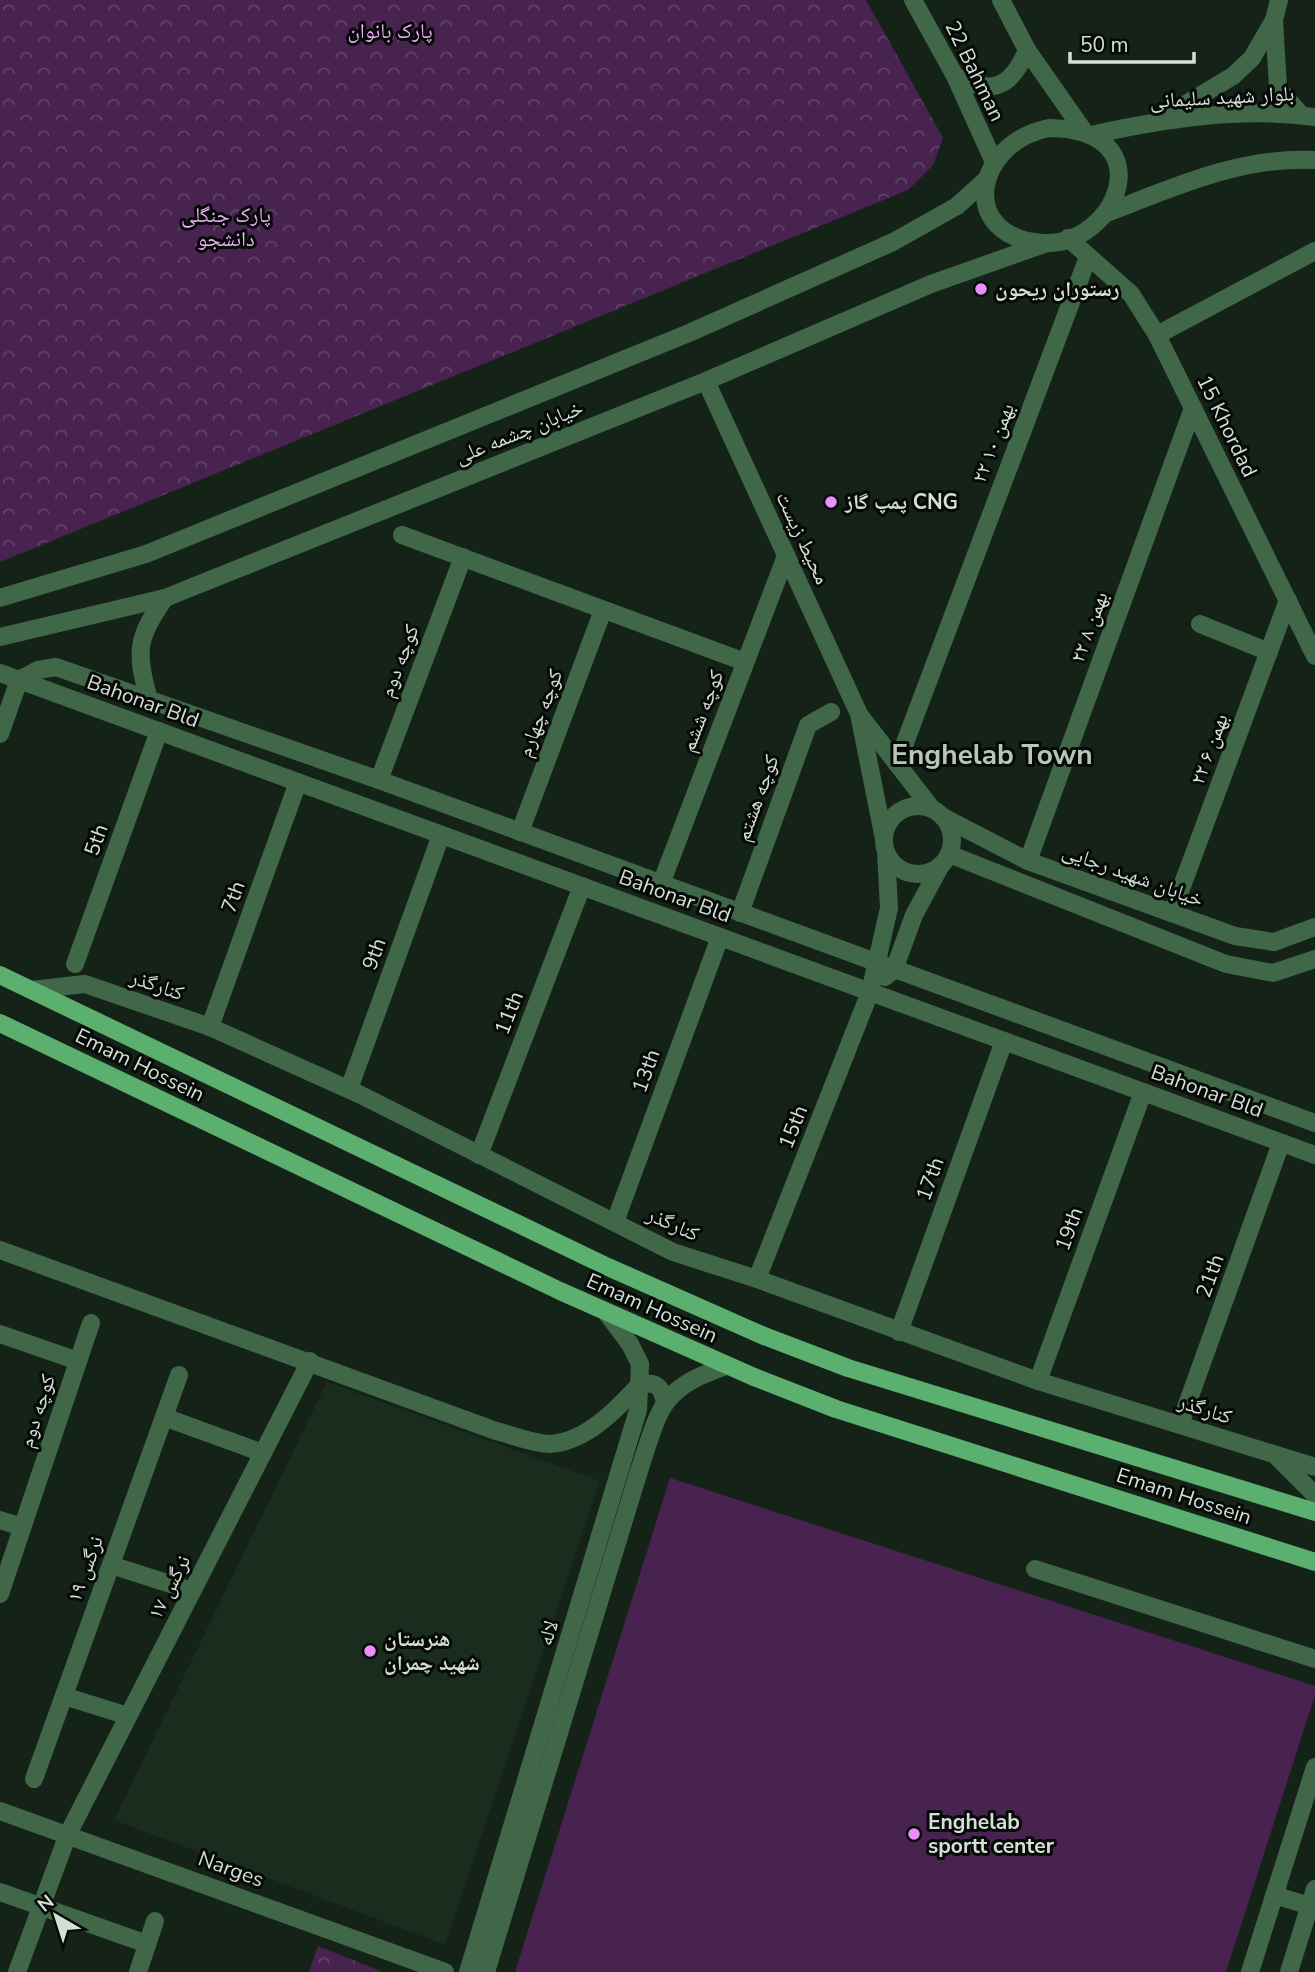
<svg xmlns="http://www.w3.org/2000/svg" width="1315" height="1972" font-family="'Nunito Sans','Noto Naskh Arabic',sans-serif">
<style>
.built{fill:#1a2c1d}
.grass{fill:#48234f}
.park{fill:url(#park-crowns)}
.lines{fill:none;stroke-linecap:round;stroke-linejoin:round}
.minor{stroke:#406748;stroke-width:18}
.major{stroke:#5baf6f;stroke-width:18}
.poi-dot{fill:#eb8dfc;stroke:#050a06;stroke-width:2.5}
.labels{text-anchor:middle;stroke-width:6;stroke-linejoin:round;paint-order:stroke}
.park-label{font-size:21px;fill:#edb0f8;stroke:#050a06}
.street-label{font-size:21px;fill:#d5ded7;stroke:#050a06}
.poi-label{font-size:21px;font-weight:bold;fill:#d5ded7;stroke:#050a06;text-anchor:start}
.district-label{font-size:28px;font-weight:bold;fill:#b6c6b8;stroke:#050a06}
</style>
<defs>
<pattern id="park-crowns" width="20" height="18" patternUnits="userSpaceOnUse" patternTransform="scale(1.75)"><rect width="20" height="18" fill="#48234f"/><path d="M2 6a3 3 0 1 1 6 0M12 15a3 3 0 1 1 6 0" fill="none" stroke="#624268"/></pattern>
</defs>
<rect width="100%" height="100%" fill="#152218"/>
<path class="built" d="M327,1382L600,1481L445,1945L114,1820Z"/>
<path class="grass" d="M670,1478L1315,1686V1695L1226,1972H515Z"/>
<g class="park">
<path d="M0,0H866L943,138L933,165L908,190L0,562Z"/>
<path d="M318,1946L383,1972H309Z"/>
</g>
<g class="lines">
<g class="minor">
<path d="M913,0L955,76L994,162"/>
<path d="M1001,0L1027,50L1083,130"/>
<path d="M1279,0L1274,20L1278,88L1301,115"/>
<path d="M955,76C991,96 1011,88 1027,50"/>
<path d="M1164,117L1233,76L1252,58L1274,20"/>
<path d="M1049,128C1165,129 1117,246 1044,243C957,238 973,143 1049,128Z"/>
<path d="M1091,135C1163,119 1241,107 1315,117"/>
<path d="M1104,214C1172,188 1241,156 1315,160"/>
<path d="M1068,238L1131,294L1157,335L1315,656"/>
<path d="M1157,335L1315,251"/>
<path d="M706,381L859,714L884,839"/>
<path d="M402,535L745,662"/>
<path d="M0,598L146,554L689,333L893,242L957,206L988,178"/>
<path d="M1200,624L1269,652"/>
<path d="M0,637L165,598L706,381L931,284L1047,243"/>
<path d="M0,673L1315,1155"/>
<path d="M149,699C135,652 137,637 165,598"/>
<path d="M861,717L932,809"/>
<path d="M0,734L19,680L38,670L56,667L379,780L1315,1123"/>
<path d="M897,764L1088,257"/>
<path d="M379,780L463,557"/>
<circle cx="918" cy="840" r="34"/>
<path d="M943,817L1028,861L1235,936L1274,942L1315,927"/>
<path d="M520,832L603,610"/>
<path d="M949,854L1226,964L1273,973L1315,959"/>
<path d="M1028,861L1193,408"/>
<path d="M661,884L786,556"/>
<path d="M740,913L808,725L831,712"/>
<path d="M1172,913L1288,600"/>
<path d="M75,964L159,731"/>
<path d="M885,977L894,970L914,915L941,865"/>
<path d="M31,990L85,984L210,1027L361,1095L673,1252L757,1279L1038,1381L1315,1467"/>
<path d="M210,1027L298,782"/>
<path d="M349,1089L441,835"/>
<path d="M479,1155L582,886"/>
<path d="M615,1222L720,937"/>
<path d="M0,1250L496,1431C513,1435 533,1444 550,1444C586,1442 617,1409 640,1384C654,1382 661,1385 664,1399"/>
<path d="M757,1279L870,992L889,908L886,852"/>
<path d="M899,1332L1004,1041"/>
<path d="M0,1334L78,1361"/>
<path d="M1038,1381L1143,1092"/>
<path d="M164,1417L263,1453"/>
<path d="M1180,1424L1281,1143"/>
<path d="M1278,1458L1315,1495"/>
<path d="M0,1520L22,1527"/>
<path d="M111,1565L192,1591"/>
<path d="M1035,1569L1315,1659"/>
<path d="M0,1594L91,1323"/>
<path d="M64,1696L128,1716"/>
<path d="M34,1779L179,1375"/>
<path d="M0,1811L445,1972"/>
<path d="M0,1892L147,1944"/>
<path d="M1274,1895L1310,1906"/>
<path d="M17,1972L68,1834L310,1361"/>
<path d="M138,1972L155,1921"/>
<path d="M468,1972L638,1410L640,1364L630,1344L606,1312"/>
<path d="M486,1972L639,1471C660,1408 659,1389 726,1366"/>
<path d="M1250,1972L1315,1767"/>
<path d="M1289,1972L1315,1889"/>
</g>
<g class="major">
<path d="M0,975L608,1267L764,1336L848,1368L1315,1512"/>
<path d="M0,1023L560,1291L754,1377L836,1409L1315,1562"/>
</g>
</g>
<g class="poi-dot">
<circle cx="981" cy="289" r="7"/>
<circle cx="831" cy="502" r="7"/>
<circle cx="370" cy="1651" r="7"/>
<circle cx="914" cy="1834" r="7"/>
</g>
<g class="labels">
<g class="park-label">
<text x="390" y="38">پارک بانوان</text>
<text x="226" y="222">پارک جنگلی<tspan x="226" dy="24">دانشجو</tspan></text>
</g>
<g class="street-label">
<text transform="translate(975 71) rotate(64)" y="7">22 Bahman</text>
<text transform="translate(1222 97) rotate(-3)" y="7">بلوار شهید سلیمانی</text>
<text transform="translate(1227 426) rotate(64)" y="7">15 Khordad</text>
<text transform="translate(519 432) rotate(-22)" y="7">خیابان چشمه علی</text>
<text transform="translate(993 443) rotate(-69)" y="7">۲۲ بهمن ۱۰</text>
<text transform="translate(803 538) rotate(65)" y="7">محیط زیست</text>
<text transform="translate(1089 627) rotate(-70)" y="7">۲۲ بهمن ۸</text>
<text transform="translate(399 661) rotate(-69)" y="7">کوچه دوم</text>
<text transform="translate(143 701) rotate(20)" y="7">Bahonar Bld</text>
<text transform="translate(702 711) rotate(-69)" y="7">کوچه ششم</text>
<text transform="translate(540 713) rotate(-69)" y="7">کوچه چهارم</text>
<text transform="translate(1209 749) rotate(-70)" y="7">۲۲ بهمن ۶</text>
<text transform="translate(757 798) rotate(-70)" y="7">کوچه هشتم</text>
<text transform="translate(96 840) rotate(-70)" y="7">5th</text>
<text transform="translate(1133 875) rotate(20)" y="7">خیابان شهید رجایی</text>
<text transform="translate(675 896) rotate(20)" y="7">Bahonar Bld</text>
<text transform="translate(233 897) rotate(-70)" y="7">7th</text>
<text transform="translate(374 954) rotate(-70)" y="7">9th</text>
<text transform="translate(157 985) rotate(19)" y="7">کنارگذر</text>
<text transform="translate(509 1013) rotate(-69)" y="7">11th</text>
<text transform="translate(140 1065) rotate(26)" y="7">Emam Hossein</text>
<text transform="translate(646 1071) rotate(-70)" y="7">13th</text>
<text transform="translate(1207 1091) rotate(20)" y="7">Bahonar Bld</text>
<text transform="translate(793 1127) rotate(-68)" y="7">15th</text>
<text transform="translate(930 1179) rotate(-70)" y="7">17th</text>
<text transform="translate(673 1224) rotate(24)" y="7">کنارگذر</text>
<text transform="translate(1069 1229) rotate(-70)" y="7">19th</text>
<text transform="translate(1210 1276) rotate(-70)" y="7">21th</text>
<text transform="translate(652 1308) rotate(24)" y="7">Emam Hossein</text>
<text transform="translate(1205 1409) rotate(18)" y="7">کنارگذر</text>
<text transform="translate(37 1411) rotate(-72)" y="7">کوچه دوم</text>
<text transform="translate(1184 1496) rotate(18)" y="7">Emam Hossein</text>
<text transform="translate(85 1569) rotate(-70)" y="7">نرگس ۱۹</text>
<text transform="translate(169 1587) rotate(-63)" y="7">نرگس ۱۷</text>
<text transform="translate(548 1633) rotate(-73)" y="7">لاله</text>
<text transform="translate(231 1869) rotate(20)" y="7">Narges</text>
</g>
<g class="poi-label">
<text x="995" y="296">رستوران ریحون</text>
<text x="845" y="509">پمپ گاز CNG</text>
<text x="384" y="1646">هنرستان<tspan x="384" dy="24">شهید چمران</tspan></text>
<text x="928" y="1829">Enghelab<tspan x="928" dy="24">sportt center</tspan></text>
</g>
<g class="district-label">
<text x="992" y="764">Enghelab Town</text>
</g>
</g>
<g transform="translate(56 1916) rotate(321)" stroke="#050a06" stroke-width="5" paint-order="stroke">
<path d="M0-5L12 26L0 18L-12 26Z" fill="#d5ded7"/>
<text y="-10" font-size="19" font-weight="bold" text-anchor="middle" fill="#d5ded7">N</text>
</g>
<path d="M1070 52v10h124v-10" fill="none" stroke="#d5ded7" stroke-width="3.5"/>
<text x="1080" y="52" font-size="21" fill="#d5ded7" stroke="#050a06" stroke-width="5" paint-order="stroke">50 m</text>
</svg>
